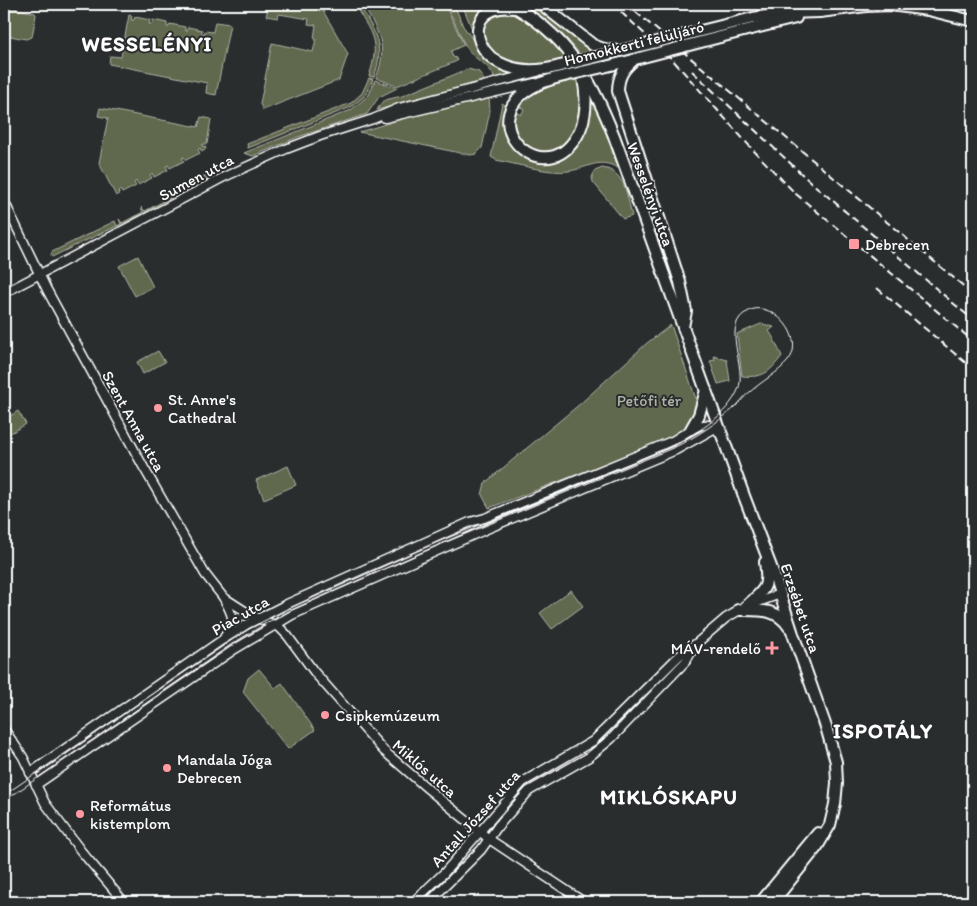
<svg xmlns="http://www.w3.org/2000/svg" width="977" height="906" font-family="Itim,sans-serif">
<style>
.green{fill:#61674e;stroke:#b0b3a6}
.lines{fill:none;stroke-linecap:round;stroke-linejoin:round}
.tertiary-casing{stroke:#fff;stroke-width:11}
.primary-casing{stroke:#fff;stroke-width:14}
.tertiary{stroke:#2a2d2e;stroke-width:8}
.primary{stroke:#2a2d2e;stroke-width:10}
.tram{stroke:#fff;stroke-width:1}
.rail{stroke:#fff;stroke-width:2;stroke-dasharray:8 4;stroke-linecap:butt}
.primary-bridge-casing{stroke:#fff;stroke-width:14;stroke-linecap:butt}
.primary-bridge{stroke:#2a2d2e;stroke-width:10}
.poi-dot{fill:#ff9aa2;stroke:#2a2d2e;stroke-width:2}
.labels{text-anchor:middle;stroke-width:4;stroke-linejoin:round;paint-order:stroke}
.street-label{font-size:16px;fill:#fff;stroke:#2a2d2e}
.poi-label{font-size:16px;fill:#fff;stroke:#2a2d2e;text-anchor:start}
.park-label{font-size:16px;fill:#b0b3a6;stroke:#2a2d2e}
.district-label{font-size:21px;font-weight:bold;letter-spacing:1px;fill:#fff;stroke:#2a2d2e}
</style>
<rect width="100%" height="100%" fill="#2a2d2e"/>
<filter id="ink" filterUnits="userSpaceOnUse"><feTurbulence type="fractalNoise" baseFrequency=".02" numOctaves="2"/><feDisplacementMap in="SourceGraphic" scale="10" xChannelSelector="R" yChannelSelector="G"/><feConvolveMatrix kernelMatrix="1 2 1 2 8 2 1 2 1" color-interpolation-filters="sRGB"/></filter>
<g filter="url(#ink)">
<g class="green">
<path d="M269,4H319L348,54L339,80L263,110L260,104L272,43L313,52L316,39L314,38L316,25L308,24L309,19L279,14L278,18L266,16Z"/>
<path d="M354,4H359C374,31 386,45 374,77L369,76C381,41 371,33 354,4Z"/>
<path d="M362,4H441L448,11L464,45L451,51L453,57L456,58L457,61L397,86L376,78C389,46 378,31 362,4Z"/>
<path d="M443,4H454L463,26L481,51L516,73L495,80C490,63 478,63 469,51C458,36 456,17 443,4Z"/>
<path d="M462,4H494L482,13L474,34Z"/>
<path d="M523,4H536L600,51L582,57C566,35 546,18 523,4Z"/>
<path d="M4,6L35,13L36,15L32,37L26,39L4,35Z"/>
<path d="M510,11C533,25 551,40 568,61L538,67L510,62L489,49L481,34L489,13Z"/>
<path d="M129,15L132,16L131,20H134L135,17L150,20L149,24H152L153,20L167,23V27H169L170,24L185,27V30L187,31L188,27L202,30V34H204L205,31L213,32L215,22L230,24L216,95L206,93L207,83L109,64L110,56L121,57Z"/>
<path d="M468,69L479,72L485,82L377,110L381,103L385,100L402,96Z"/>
<path d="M369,78L373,79L366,95L351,107L248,148L247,144L351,103L362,93Z"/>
<path d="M579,79L583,92L581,120L567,145L548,154L528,150L512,130L513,110L521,115L524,109L518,106C539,86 552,86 579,79Z"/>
<path d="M375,80L397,88L379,97L367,114L298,137L253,156L244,153L351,110L369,95Z"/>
<path d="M589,96L591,97L606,133L618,168C598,157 589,168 569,171C550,174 516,164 496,160L491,157L502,103L508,107L521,153L566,154Z"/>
<path d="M489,98L490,111L482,148L476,154L470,155L359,132L402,119Z"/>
<path d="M100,108L198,127L201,117L211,119L207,144H203L202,146L206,147L205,150L202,152L200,148L198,150L200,153L186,160L184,157L182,158L184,161L170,168L168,165L166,166L168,170L154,177L152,173L150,175L152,178L138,185L136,181L134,183L136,186L122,193L120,190L118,191L119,194L116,196L99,163L108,118L98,116Z"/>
<path d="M602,168C626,171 627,197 632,216L623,219L593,182L592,177L595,171Z"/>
<path d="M223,170L130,220C104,232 78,244 52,257L51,255L52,252L115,221L117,226L121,224L119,219L122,223L143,212L141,207L145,211L162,202L161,197L163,201L170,198L168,194L171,197L185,189V185L187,188L204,179V175L206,178Z"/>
<path d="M138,256L153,287L135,296L119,266Z"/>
<path d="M761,324L774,327L769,331C775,339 777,347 782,356C769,373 763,378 742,376L737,334Z"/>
<path d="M671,325L699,408L689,427L672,438L489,508L482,495L485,483L581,403L647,343Z"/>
<path d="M158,351L165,362L143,374L137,362Z"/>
<path d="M714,356L727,360L730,381L718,384L710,361L715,360Z"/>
<path d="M18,411L26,424L4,437V420Z"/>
<path d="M288,466L296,485L264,499L256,480Z"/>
<path d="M571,590L583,606L552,629L540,613Z"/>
<path d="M259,669L275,688L282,683L315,730L288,749L243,692L248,678Z"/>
</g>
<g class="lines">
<g class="tertiary-casing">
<g id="tertiary">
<path d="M385,118L535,83"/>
<path d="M4,201L47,290L144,468L205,574L223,597L251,615L279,627L287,635L315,673L384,751L428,789L489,839L584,902"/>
<path d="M4,293L224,177L286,149L320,136L373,119L399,108L537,72"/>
<path d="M224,599C232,614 237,621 225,636"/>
<path d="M4,729L23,757L45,803L81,851L124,902"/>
<path d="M30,773L222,640L246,625L287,604L470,522L485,518L672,441C687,433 708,413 720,434"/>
<path d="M36,785L235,649L292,615L489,528L676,450L719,426"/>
<path d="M413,902L444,873L523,782L593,741L679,656L698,642L726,618L745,607L780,594"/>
<path d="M429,902L481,850L498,826L529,791L589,757L611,739L686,661L695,646"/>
</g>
</g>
<g class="primary-casing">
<g id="primary">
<path d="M509,4C566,33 591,78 614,136L744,496L773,572L793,634L826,727L836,762L837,783L835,804L830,825L817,847L773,902"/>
<path d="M541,4L593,45L604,49L617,51"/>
<path d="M515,8C452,0 471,90 560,66"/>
<path d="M753,18L785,13L820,12L866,6L890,5L928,10L973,21"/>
<path d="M755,28L796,18"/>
<path d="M635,59C624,68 618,76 618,91L680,282L686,311L683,327"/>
<path d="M603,67L632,60"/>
<path d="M564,76C450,102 540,200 577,136C588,117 587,95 582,74"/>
<path d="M691,429L699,415L706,390"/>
<path d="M745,607C765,589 769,589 765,562"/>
<path d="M738,610C759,610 777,608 789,627"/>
<path d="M761,902L818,833"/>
</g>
</g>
<use href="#tertiary" class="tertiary"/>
<use href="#primary" class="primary"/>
<path class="tram" d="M4,795L248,629C350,576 456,535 561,491C599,475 639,461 677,443C700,431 727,415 738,390C748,367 719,323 749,311C754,308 760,308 766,310C785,316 803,343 788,361C778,373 762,381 751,391C744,396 739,404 733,409C715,424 696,437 675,447L439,545L290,611L268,622L232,644L4,801"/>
<g class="rail">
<path d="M612,4L671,58L754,151L796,194L973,341"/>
<path d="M626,4L973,294"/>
<path d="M692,71L806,178L973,320"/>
<path d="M877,288L973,369"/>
</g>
<g class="primary-bridge-casing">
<g id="primary-bridge">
<path d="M635,59L755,28"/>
<path d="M560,66L753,18"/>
<path d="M564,76L603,67"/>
</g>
</g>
<use href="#primary-bridge" class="primary-bridge"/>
</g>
</g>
<g class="poi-dot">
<rect x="848" y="238" width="12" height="12" rx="2.5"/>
<circle cx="158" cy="408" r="5"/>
<path d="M769.5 640.5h5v5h5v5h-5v5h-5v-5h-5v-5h5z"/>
<circle cx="325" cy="715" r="5"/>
<circle cx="167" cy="768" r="5"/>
<circle cx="80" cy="814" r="5"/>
</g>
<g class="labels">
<g class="street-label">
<text transform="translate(634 43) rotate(-14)" y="6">Homokkerti felüljáró</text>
<text transform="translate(196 177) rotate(-28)" y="6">Sumen utca</text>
<text transform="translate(651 194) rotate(70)" y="6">Wesselényi utca</text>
<text transform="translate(134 421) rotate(61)" y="6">Szent Anna utca</text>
<text transform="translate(801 608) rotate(71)" y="6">Erzsébet utca</text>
<text transform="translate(240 615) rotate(-30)" y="6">Piac utca</text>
<text transform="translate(425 768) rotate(41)" y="6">Miklós utca</text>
<text transform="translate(475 818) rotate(-48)" y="6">Antall József utca</text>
</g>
<g class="poi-label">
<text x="865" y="250">Debrecen</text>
<text x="168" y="405">St. Anne's<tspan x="168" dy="18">Cathedral</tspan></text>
<text x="761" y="654" text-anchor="end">MÁV-rendelő</text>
<text x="335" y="721">Csipkemúzeum</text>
<text x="177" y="765">Mandala Jóga<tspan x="177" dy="18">Debrecen</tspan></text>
<text x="90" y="811">Református<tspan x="90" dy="18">kistemplom</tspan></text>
</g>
<g class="park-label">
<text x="649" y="406">Petőfi tér</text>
</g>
<g class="district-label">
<text x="147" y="51">WESSELÉNYI</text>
<text x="883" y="738">ISPOTÁLY</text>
<text x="669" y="804">MIKLÓSKAPU</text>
</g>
</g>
<rect width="977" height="906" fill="none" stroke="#2a2d2e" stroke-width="20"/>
<rect x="10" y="10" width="957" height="886" fill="none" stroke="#fff" stroke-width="2" filter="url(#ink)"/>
</svg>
